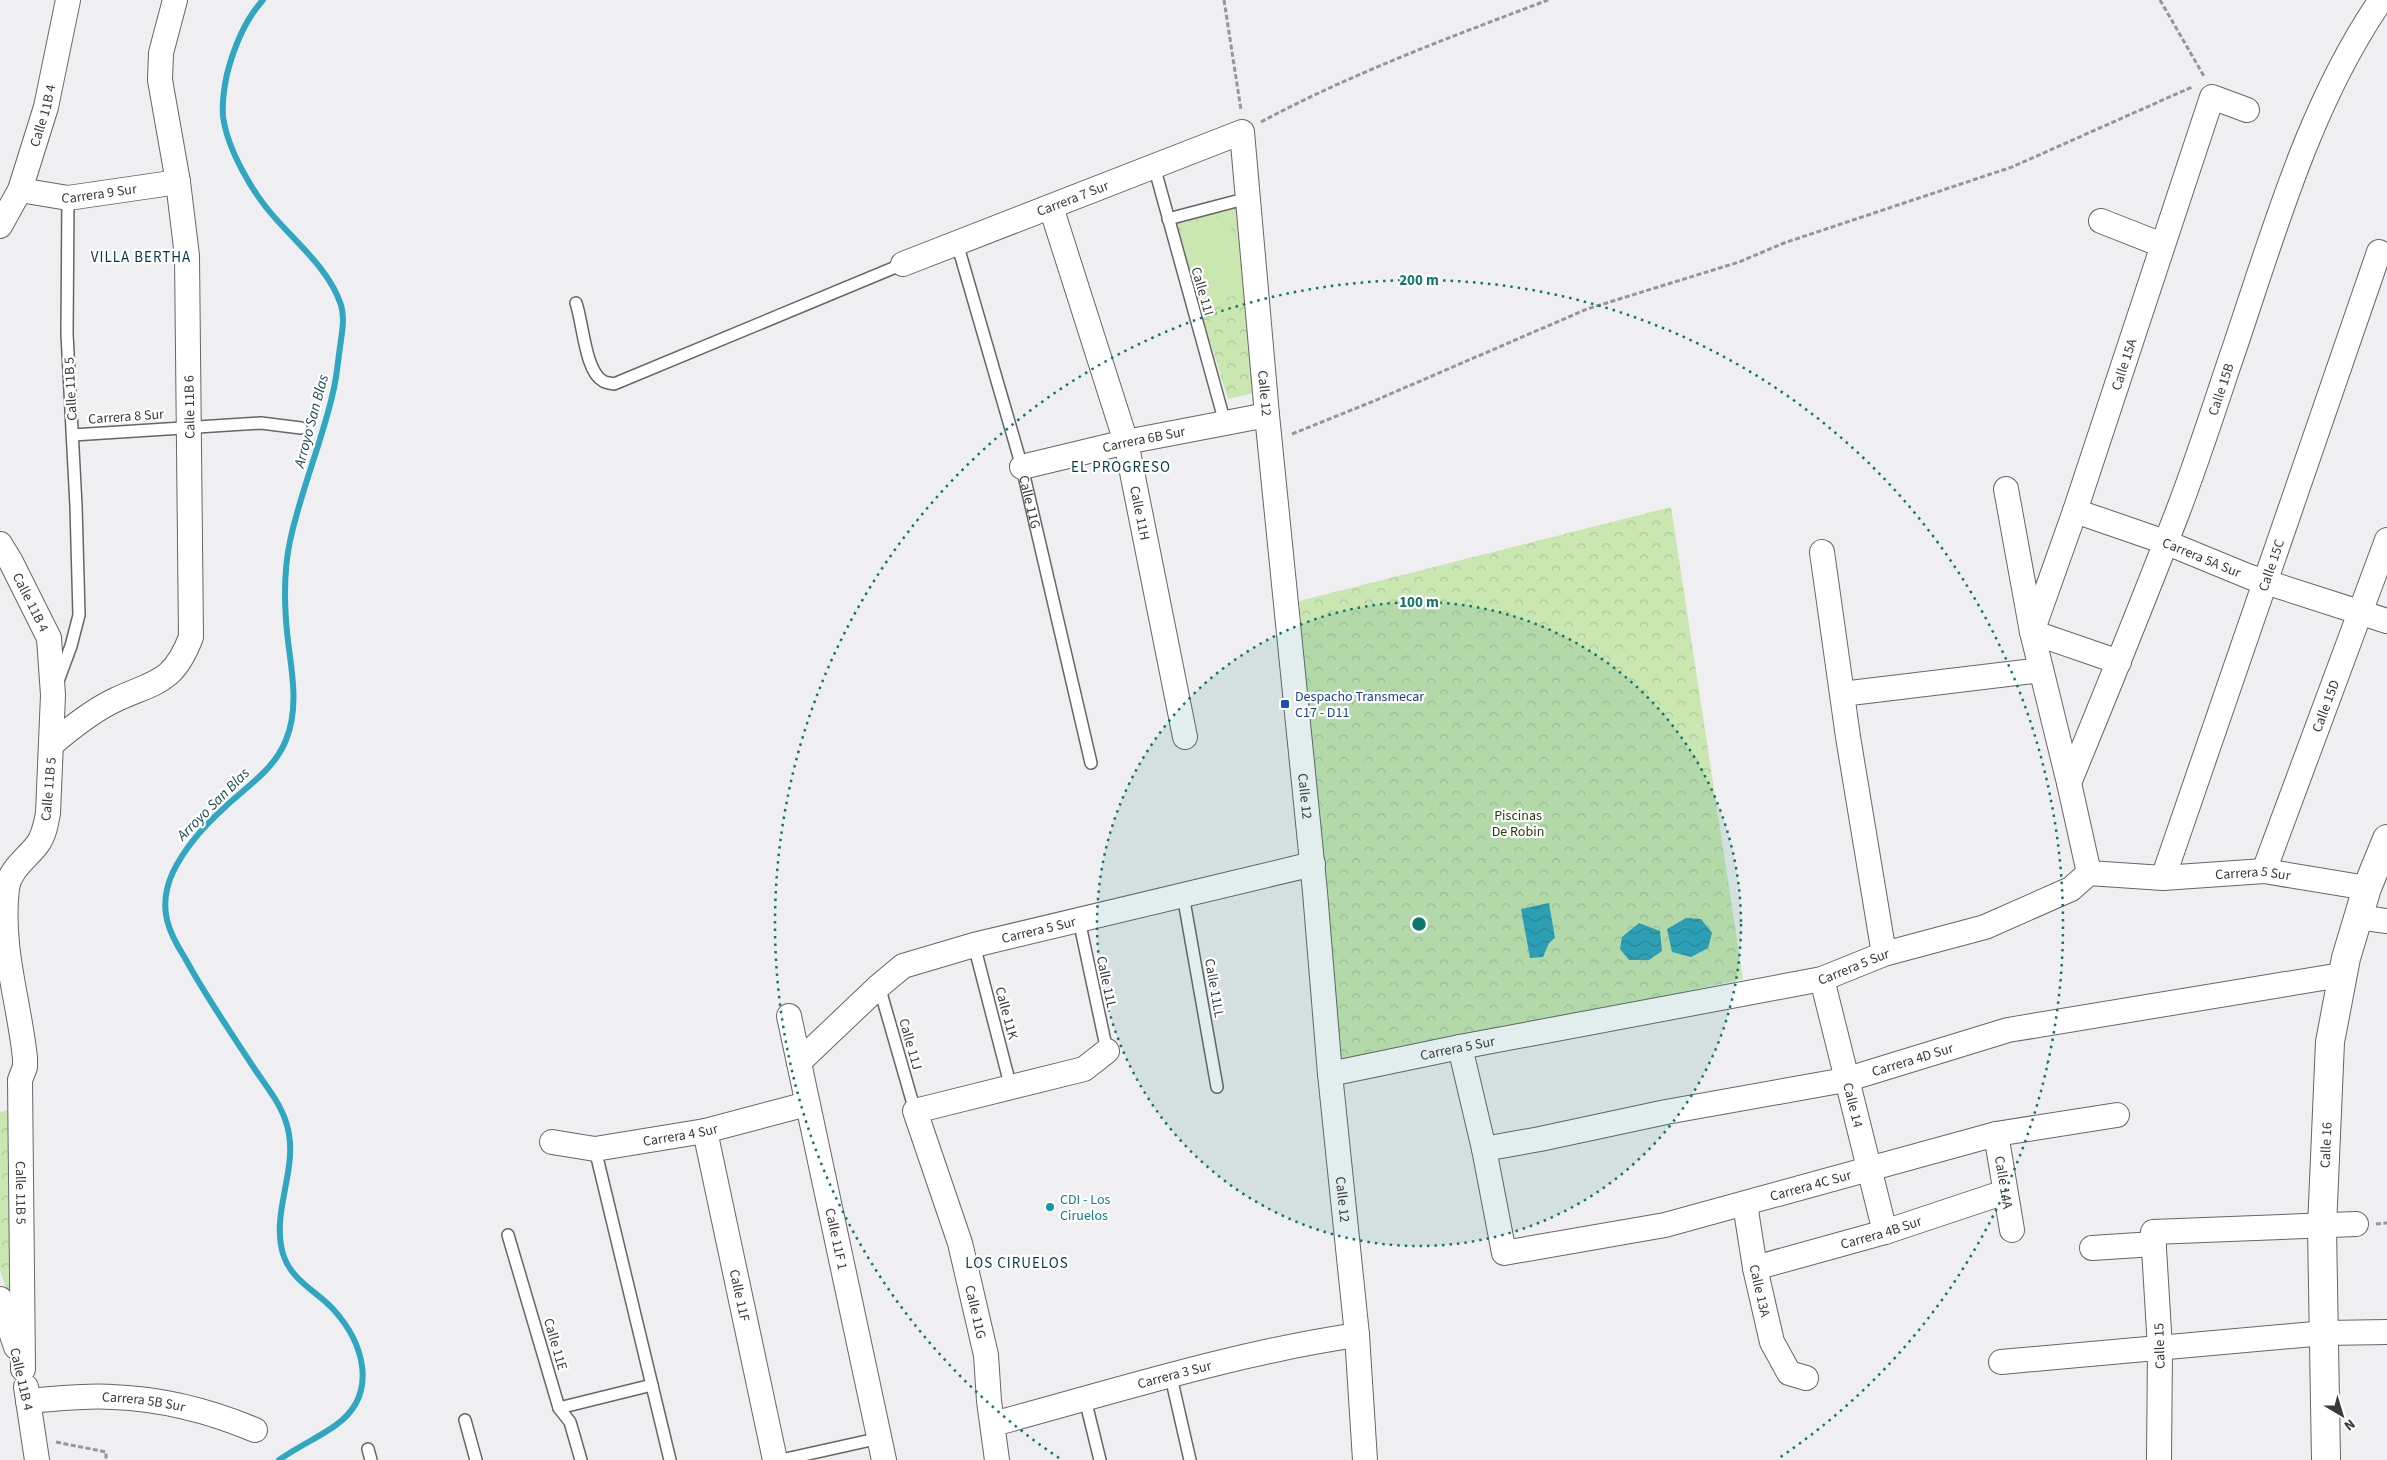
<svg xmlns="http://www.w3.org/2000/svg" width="2387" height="1460" font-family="'Source Sans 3',sans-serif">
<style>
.park{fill:url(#park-crowns)}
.pitch{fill:#cae7b2}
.water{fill:url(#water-waves)}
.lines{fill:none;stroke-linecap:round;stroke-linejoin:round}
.stream{stroke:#31a6c0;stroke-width:6}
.lane-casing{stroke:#666668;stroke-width:14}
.street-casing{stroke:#666668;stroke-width:26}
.secondary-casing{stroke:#666668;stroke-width:30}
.path{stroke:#969698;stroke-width:3;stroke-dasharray:5 2.5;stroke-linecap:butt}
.lane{stroke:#fff;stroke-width:11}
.street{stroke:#fff;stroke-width:24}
.secondary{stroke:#fff;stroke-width:28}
.ring{fill:none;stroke:#0f766e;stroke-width:2.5;stroke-dasharray:2.5 5}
.transit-dot{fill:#1a4fb4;stroke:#fff;stroke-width:2}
.culture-dot{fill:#0f9aa8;stroke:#fff;stroke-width:2}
.labels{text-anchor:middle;stroke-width:4.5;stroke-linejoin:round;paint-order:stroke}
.street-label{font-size:14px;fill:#39393a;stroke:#fff}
.transit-label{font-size:14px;fill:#164399;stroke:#fff;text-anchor:start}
.park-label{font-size:14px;fill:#253d08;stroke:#fff}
.culture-label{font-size:14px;fill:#0d838f;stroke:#fff;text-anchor:start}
.neighbourhood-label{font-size:15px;letter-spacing:1px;fill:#06384b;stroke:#fff}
.water-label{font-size:15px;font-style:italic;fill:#184954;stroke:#fff}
.centre{fill:#0f766e;stroke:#fff;stroke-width:2.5}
.ring-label{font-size:15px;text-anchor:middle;font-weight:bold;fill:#0f766e;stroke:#fff;stroke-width:4.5;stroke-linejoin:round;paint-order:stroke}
</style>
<defs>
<pattern id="park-crowns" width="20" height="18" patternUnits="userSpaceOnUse" patternTransform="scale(1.25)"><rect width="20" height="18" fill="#cae7b2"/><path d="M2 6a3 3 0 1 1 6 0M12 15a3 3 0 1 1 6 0" fill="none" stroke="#aec79a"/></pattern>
<pattern id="water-waves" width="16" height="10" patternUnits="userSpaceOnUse" patternTransform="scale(1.25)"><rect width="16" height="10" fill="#31a6c0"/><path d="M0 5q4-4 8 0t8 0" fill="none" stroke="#2b889d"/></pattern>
</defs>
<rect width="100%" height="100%" fill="#efeff1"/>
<g class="park">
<path d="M1240,205L1254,393L1228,399L1173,222Z"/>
<path d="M1671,507L1743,979L1342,1066L1299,601Z"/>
<path d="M8,1110L16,1316L0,1271V1112Z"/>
</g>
<path class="pitch" d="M1228,215L1246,293L1199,304L1181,226Z"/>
<g class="water">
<path d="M1549,903L1555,938L1549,943L1543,957L1530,958L1521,909Z"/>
<path d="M1686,918L1701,919L1712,933L1708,948L1691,957L1672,952L1667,929Z"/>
<path d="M1639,923L1660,931L1662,951L1649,960H1629L1620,949L1622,937Z"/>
</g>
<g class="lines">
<path class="stream" d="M263,0C244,21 234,47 227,74C224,88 222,102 223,116C227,149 253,194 276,219C299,245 330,271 341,305C345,318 342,333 340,347C338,360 337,375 334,388C323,440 301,489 290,541C283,574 284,607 288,641C292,673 299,708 286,740C274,770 247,786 225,807C204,826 185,847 173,872C166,887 163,903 167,920C170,933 178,947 185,958C206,997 232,1034 256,1071C267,1087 280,1103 286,1122C301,1166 270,1210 283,1254C291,1280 316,1291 333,1309C364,1343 379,1394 336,1425C318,1438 297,1447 279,1460"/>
<g class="lane-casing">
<g id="lane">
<path d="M1154,166L1225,423"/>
<path d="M1168,219L1248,198"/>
<path id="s1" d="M957,243L1022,467L1091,763"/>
<path d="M576,303C583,323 585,371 603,381C606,383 610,383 614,384L903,264"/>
<path d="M73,435L261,423L301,428"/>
<path d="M58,681L71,646L79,615L76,506L67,334L68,198"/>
<path d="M1183,895L1217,1087"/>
<path d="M1079,920L1107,1051"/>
<path d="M974,945L1011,1088"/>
<path d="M879,986L915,1111"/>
<path d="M595,1149L670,1460"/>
<path d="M508,1235L559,1408L570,1422L581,1460"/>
<path d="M1171,1377L1190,1460"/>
<path d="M1085,1399L1100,1460"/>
<path d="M559,1408L652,1385"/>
<path d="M465,1420L476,1460"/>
<path d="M368,1449L371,1460"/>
<path d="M781,1460L880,1438"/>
</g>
</g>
<g class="street-casing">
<g id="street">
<path id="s2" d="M20,190L68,198L178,182"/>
<path id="s3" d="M1051,207L1126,442L1185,737"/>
<path d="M2101,221L2162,245"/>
<path id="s4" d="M0,226L20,190L46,107L68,0"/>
<path id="s5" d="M903,264L1242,132L1267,415L1315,892L1330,1074L1357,1335L1365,1460"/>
<path id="s6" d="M1022,467L1126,442L1267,415"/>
<path d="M2006,489L2032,632L2069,783L2089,873"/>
<path id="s7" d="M2075,511L2165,542L2250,577L2387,621"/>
<path id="s8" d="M0,544L11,562L49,638L53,695L48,813C46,824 44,836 37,845C26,859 10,869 7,888C0,949 19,1000 25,1058V1067L20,1080L23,1369"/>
<path d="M1822,552L1848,737L1884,954"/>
<path id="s9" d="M2119,662L2032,632L2075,511L2212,97L2247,110"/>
<path d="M1842,694L2041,670"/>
<path d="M52,744C72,727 92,711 115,700C156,681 173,684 191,637L187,256L178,182L160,80L161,53L175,0"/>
<path id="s10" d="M2069,783C2106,693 2143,602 2178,511C2196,464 2212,415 2228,367C2271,243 2306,109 2381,0"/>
<path id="s11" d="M2264,871L2387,540"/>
<path id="s12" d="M2163,878L2379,252"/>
<path d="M2357,917L2387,921"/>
<path id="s13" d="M1822,979L1885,1232"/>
<path id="s14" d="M789,1016L884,1460"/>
<path id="s15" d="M1460,1047L1484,1149L1504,1253L1665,1225L1996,1134L2117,1115"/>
<path id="s16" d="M799,1062L879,986L903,966L974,945L1313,864"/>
<path id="s17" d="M1330,1074L1460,1047L1822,979L1884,954L1985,927L2071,889L2089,873L2163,878L2264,871L2367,888"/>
<path id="s18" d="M705,1131L775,1460"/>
<path id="s19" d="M1996,1134L2012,1230"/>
<path id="s20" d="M552,1142L595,1149L705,1131L807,1104"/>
<path id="s21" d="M1484,1149L1540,1139L1666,1112L1845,1080L2008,1030L2341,975"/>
<path id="s22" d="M1745,1204L1755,1268L1772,1342L1789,1373L1806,1378"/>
<path d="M2092,1248L2154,1244"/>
<path id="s23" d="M1755,1268L1885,1232L2005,1192"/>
<path d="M0,1299L16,1347"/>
<path d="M2001,1362L2325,1333L2387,1332"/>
<path d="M26,1387L37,1460"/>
<path id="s24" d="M28,1401C56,1399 85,1395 113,1397C163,1399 210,1411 255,1430"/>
<path id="s25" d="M993,1424C1112,1392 1234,1353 1357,1335"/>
<path d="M997,1460L989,1401L986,1355L960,1243L915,1111L1084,1069L1107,1051"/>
<path d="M2159,1460L2160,1348L2153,1232L2356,1224"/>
</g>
</g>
<g class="secondary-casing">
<g id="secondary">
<path id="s26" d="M2326,1460L2322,1227L2330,1042L2346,958L2367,888L2387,839"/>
</g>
</g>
<g class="path">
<path d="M1224,0L1241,110"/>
<path d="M2160,0L2205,78"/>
<path d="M1261,122C1352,73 1451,37 1548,0"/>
<path d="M1292,434L1374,401L1587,309L1739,262L1784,243L2012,167L2192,87"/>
<path d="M2376,1224L2387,1223"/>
<path d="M56,1442L106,1452V1460"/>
</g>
<use href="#lane" class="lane"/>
<use href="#street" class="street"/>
<use href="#secondary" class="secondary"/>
</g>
<circle cx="1419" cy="924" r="322" fill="#0f766e" fill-opacity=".12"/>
<g class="ring">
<circle cx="1419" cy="924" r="322"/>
<path d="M1059 1458A644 644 0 1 1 1779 1458"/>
</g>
<rect class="transit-dot" x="1280" y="699" width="10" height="10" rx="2.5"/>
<circle class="culture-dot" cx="1050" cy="1207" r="5"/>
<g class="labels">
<g class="street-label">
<text dy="5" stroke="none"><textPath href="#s4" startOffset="119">Calle 11B 4</textPath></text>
<text dy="5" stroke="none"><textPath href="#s2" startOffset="80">Carrera 9 Sur</textPath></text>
<text dy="5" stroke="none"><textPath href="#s5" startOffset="182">Carrera 7 Sur</textPath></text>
<text transform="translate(1203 291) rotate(74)" y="5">Calle 11I</text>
<text dy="5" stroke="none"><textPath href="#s9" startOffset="375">Calle 15A</textPath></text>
<text transform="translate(70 389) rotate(-93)" y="5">Calle 11B 5</text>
<text dy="5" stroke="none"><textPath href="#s10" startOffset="422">Calle 15B</textPath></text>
<text dy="5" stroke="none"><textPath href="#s5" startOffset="626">Calle 12</textPath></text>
<text transform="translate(189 407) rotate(-91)" y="5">Calle 11B 6</text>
<text transform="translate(126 416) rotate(-4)" y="5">Carrera 8 Sur</text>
<text dy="5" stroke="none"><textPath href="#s6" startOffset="125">Carrera 6B Sur</textPath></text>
<text dy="5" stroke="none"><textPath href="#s1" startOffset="269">Calle 11G</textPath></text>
<text dy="5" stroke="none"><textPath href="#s3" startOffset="319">Calle 11H</textPath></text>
<text dy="5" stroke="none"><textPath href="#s7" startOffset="135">Carrera 5A Sur</textPath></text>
<text dy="5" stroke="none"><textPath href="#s12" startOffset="331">Calle 15C</textPath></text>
<text dy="5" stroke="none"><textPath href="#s8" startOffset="66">Calle 11B 4</textPath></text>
<text dy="5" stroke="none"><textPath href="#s11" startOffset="176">Calle 15D</textPath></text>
<text transform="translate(48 789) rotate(-85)" y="5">Calle 11B 5</text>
<text dy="5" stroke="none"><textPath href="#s5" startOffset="1031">Calle 12</textPath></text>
<text dy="5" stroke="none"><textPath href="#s17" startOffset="955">Carrera 5 Sur</textPath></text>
<text dy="5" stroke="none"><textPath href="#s16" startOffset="282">Carrera 5 Sur</textPath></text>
<text dy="5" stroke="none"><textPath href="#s17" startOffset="535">Carrera 5 Sur</textPath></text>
<text transform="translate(1107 982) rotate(78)" y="5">Calle 11L</text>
<text transform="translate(1215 988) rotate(80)" y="5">Calle 11LL</text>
<text transform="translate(1007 1013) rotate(75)" y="5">Calle 11K</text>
<text transform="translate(911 1044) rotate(74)" y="5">Calle 11J</text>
<text dy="5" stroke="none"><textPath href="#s17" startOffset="130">Carrera 5 Sur</textPath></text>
<text dy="5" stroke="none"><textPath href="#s21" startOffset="438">Carrera 4D Sur</textPath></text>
<text dy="5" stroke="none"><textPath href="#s13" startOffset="130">Calle 14</textPath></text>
<text dy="5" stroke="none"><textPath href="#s20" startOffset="130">Carrera 4 Sur</textPath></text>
<text dy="5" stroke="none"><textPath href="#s26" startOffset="315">Calle 16</textPath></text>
<text dy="5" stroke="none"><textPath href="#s19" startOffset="49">Calle 14A</textPath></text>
<text dy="5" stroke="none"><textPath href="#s15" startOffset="525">Carrera 4C Sur</textPath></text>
<text dy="5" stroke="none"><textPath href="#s8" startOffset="676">Calle 11B 5</textPath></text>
<text dy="5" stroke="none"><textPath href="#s5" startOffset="1436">Calle 12</textPath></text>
<text dy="5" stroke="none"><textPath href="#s23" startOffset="131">Carrera 4B Sur</textPath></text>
<text dy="5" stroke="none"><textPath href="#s14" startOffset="228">Calle 11F 1</textPath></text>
<text dy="5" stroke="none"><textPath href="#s22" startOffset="88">Calle 13A</textPath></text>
<text dy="5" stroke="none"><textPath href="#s18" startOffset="168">Calle 11F</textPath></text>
<text transform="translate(976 1312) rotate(77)" y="5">Calle 11G</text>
<text transform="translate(556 1344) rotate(74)" y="5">Calle 11E</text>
<text transform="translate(2159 1346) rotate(-92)" y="5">Calle 15</text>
<text dy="5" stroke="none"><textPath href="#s25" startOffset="188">Carrera 3 Sur</textPath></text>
<text transform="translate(22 1379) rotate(77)" y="5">Calle 11B 4</text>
<text dy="5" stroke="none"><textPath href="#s24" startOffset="116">Carrera 5B Sur</textPath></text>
</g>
<g class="transit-label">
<text x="1295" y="701">Despacho Transmecar<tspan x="1295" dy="16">C17 - D11</tspan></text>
</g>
<g class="park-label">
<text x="1518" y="820">Piscinas<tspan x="1518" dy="16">De Robin</tspan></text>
</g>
<g class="culture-label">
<text x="1060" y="1204">CDI - Los<tspan x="1060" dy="16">Ciruelos</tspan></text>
</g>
<g class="neighbourhood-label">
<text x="141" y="262">VILLA BERTHA</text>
<text x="1121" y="472">EL PROGRESO</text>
<text x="1017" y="1268">LOS CIRUELOS</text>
</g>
<g class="water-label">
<text transform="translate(311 421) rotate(-75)" y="5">Arroyo San Blas</text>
<text transform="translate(213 804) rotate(-45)" y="5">Arroyo San Blas</text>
</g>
</g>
<circle cx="1419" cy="924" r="8" class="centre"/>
<g class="ring-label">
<text x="1419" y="285">200 m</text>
<text x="1419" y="607">100 m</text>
</g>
<g transform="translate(2342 1415) rotate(142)" stroke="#ffffff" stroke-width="4" paint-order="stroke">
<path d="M0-4L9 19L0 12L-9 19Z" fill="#39393a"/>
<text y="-8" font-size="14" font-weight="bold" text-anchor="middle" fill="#39393a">N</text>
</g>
</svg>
